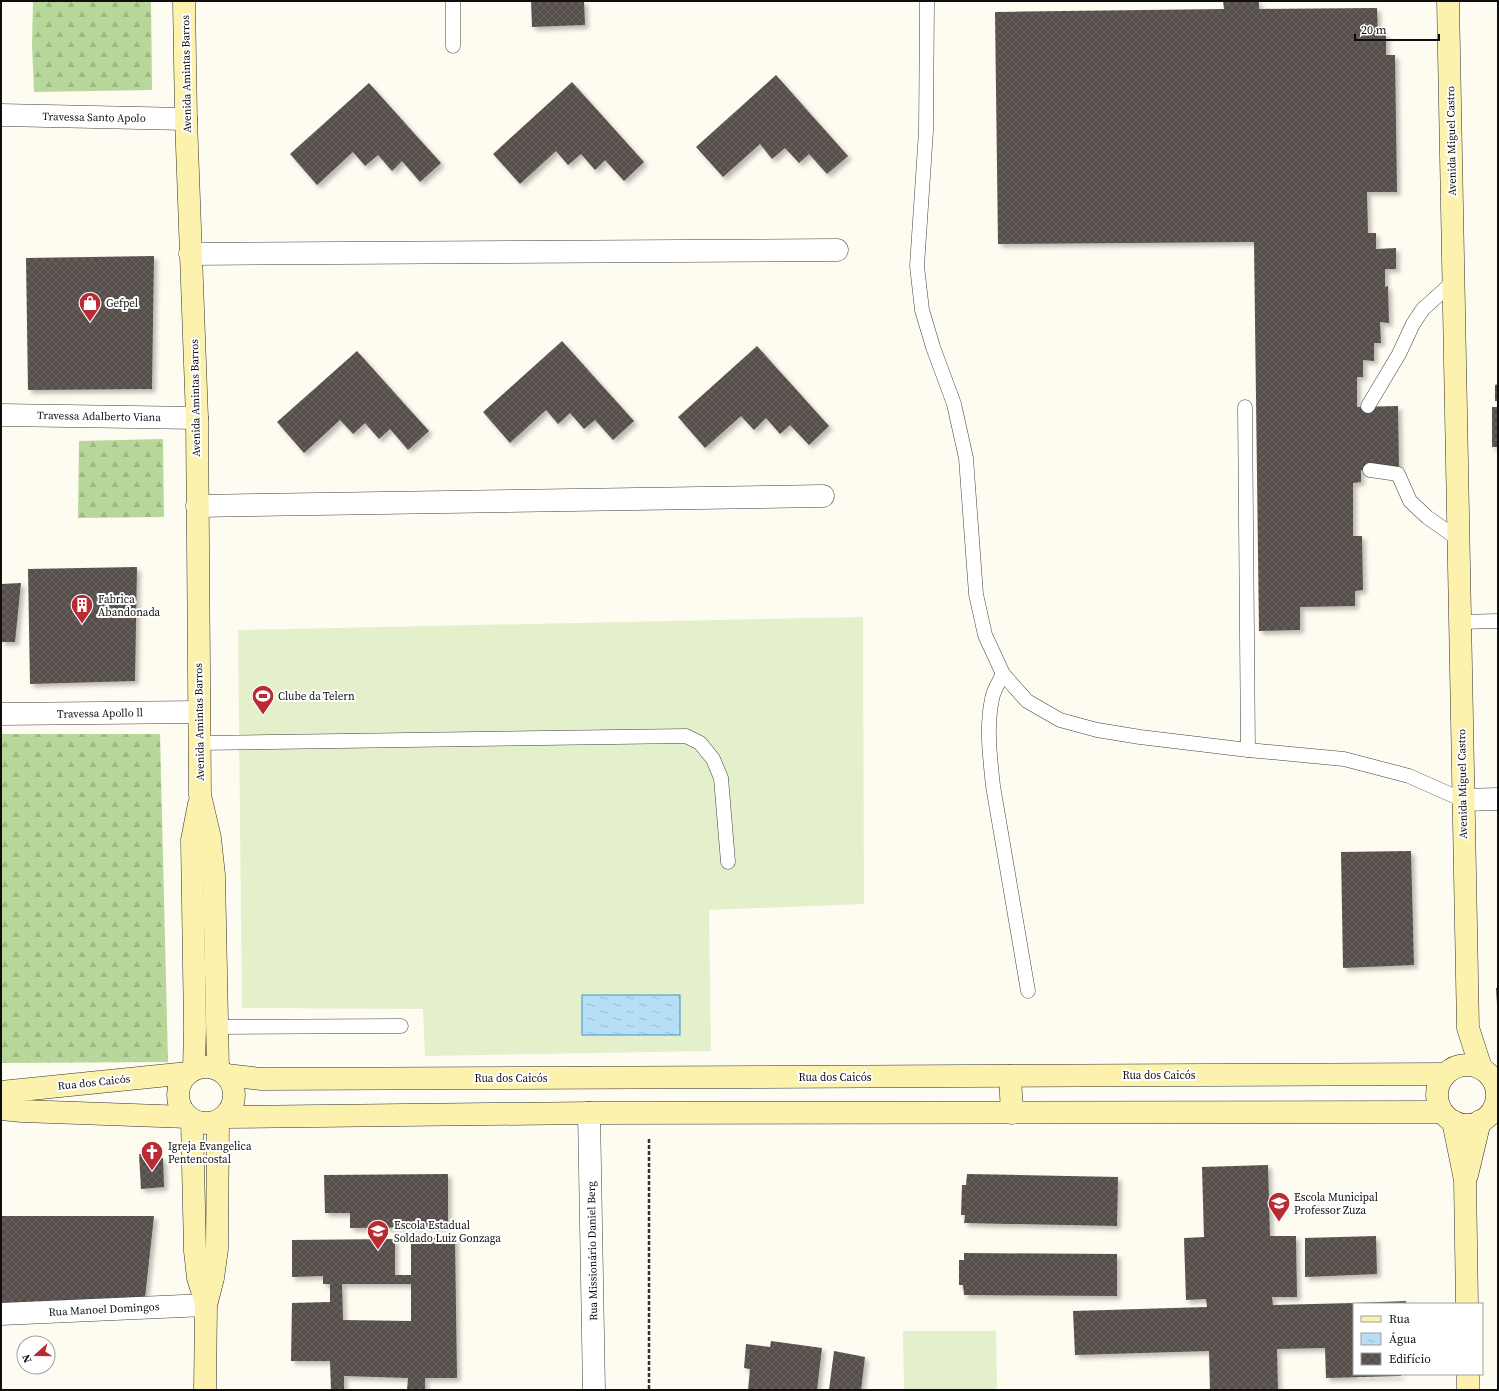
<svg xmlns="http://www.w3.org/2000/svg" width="1499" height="1391" font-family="'Source Serif 4',serif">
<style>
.forest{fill:url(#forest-firs)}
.pitch{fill:#e4f0cc}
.water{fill:url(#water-ripples);stroke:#3f94c9}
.building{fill:url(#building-cross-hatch);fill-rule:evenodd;filter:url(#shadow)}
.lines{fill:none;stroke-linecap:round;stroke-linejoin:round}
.lane-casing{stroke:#414141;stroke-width:15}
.street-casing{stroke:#414141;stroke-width:23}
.secondary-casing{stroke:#303030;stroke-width:23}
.path{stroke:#303030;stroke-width:2.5;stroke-dasharray:4 2;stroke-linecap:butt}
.lane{stroke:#fff;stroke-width:14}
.street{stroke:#fff;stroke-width:22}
.secondary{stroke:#fcf2ad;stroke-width:22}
.labels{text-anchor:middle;stroke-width:4;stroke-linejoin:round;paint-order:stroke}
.street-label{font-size:11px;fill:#0e0e0e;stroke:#fff}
.poi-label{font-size:11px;fill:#0e0e0e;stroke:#fff;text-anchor:start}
</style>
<defs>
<pattern id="forest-firs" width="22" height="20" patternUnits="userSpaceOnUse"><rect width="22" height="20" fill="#b7d89a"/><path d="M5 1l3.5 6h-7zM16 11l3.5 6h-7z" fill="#9cb884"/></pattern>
<pattern id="water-ripples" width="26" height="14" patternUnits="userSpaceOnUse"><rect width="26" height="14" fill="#b6def4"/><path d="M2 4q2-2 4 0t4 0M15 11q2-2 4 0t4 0" fill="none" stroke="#9bbdd0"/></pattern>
<pattern id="building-cross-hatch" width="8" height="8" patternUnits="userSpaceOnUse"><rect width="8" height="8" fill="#574f4b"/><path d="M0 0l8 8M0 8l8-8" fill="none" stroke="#6a6461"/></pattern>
<filter id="shadow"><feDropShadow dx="3.5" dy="3.5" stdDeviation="2" flood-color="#0004"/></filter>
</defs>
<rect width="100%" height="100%" fill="#fefbf0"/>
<g class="forest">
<path d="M33,1H151L152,90L34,92L32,44Z"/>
<path d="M163,439L164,517L78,518L79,441Z"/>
<path d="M1,734H160L168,1062L1,1063Z"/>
</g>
<g class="pitch">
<path d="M863,617L864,904L709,910L711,1051L425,1056L423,1009L242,1008L238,630Z"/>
<path d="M903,1331H996L997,1390H904Z"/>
</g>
<rect class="water" x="582" y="995" width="98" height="40"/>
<g class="building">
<path d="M531,1H584L585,25L532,27Z"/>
<path d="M1223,1H1259V9L1377,8L1378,34H1386V55H1395L1397,192H1367L1368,233H1376V249L1396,248V269H1385V287L1388,286L1389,323L1380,322L1381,343H1374V361L1363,360V377H1357V407L1398,406L1399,469L1361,470V482L1353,483V536H1362L1363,590L1355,591V606L1300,607V630L1259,631L1254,242L998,244L995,12L1224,9Z"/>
<path d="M776,75L848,156L827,174L809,154L799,163L785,148L772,159L760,144L723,177L696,147Z"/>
<path d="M572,82L644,162L624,181L605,160L595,170L581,154L568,165L556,151L520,184L493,154Z"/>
<path d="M369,83L441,163L420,182L402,161L392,171L378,155L365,166L353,152L317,185L290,154Z"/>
<path d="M154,256L152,389L28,390L26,258Z"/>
<path d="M562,341L634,421L613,440L595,420L584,429L570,413L558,424L546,410L510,443L483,412Z"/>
<path d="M757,346L829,426L809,445L790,425L780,434L766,418L754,430L741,416L705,448L678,417Z"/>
<path d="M357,351L429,431L408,450L390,429L379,439L365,423L353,434L340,420L304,453L277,422Z"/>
<path d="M1498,384V401H1495V385Z"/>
<rect x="1492" y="407" width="6" height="40"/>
<path d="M137,567L135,681L30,684L28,569Z"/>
<path d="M21,583L15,642H1V584Z"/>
<path d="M1411,851L1414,965L1343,968L1341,852Z"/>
<path d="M1496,988H1498V1004H1497Z"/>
<path d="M139,1154L163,1158L164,1187L141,1189Z"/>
<path d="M1268,1165L1270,1236H1296L1297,1297H1272L1273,1305L1354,1303V1374H1401V1376L1326,1378L1325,1348L1277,1349L1278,1390H1210L1209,1351L1075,1355L1073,1311L1207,1307L1206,1299L1186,1300L1184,1238L1204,1237L1202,1167Z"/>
<path d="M448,1174V1227L350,1228V1213H325L324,1175Z"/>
<path d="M967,1174L1118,1177L1117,1226L964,1223L965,1215H961L962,1185H966Z"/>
<path d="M1,1216H154L145,1298L1,1303Z"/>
<path d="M1376,1236L1377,1274L1305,1277V1238Z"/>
<path d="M411,1237L455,1238L457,1378H425V1390H407L408,1378L344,1376V1390H331L330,1361H291L292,1303L330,1302V1284H323V1276L292,1277V1240L395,1239V1275H411ZM342,1284H411V1321L343,1320Z"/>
<path d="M964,1253L1117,1254V1296L964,1295L963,1285H959V1260H964Z"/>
<path d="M1406,1301V1304H1355V1303Z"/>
<path d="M771,1341L822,1348L817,1390H748L750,1369L744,1368L746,1344L770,1347Z"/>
<path d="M834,1351L865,1357L861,1390H829Z"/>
</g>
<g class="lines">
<g class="lane-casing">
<g id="lane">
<path d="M927,1L926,131L917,266L922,310L933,347L954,404L966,458L976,594L985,635L1003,674L1027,701L1060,720L1097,730L1140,737L1248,750L1344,759L1409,776L1463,800"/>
<path d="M453,46V1"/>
<path d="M1368,406L1399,354L1413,324L1423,309L1453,282"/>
<path d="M1245,407L1248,750"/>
<path d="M1370,470L1398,474L1410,501L1427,517L1458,539"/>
<path d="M1459,622L1498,621"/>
<path d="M1003,674C999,682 993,691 992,699C986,728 990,757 993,786L1028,991"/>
<path d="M199,743L686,736L700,743L713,759L721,778L728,862"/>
<path d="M217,1027L401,1026"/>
</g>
</g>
<g class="street-casing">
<g id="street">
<path d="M1,115L186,119"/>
<path d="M190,254L837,250"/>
<path d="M1,415L197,418"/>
<path d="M197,506L823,496"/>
<path d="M1,714L199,712"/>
<path d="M1463,800L1498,799"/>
<path d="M589,1113L594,1390"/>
<path d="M1,1314L206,1305"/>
</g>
</g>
<g class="secondary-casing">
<g id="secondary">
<path d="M184,1L186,119L197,418L200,795L210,838L214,875L218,1069"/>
<path d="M1448,1L1468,1028L1481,1068"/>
<circle cx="1467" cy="1095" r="30"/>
<circle cx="206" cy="1095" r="28"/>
<path d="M194,1069L195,1027L192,840L199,804"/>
<path d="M226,1075L261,1079L1445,1074"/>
<path d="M1010,1076L1012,1113"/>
<path d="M1,1092L188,1073"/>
<path d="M1,1109L22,1111L188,1117"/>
<path d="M224,1117L589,1113L1442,1112"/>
<path d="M192,1120L195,1251L198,1278L206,1303"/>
<path d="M1453,1121L1465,1180L1467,1304"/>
<path d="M1467,1175L1480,1121"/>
<path d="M1468,1374V1390"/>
<path d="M205,1390L206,1305L213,1278L217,1249L218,1121"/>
</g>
</g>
<path class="path" d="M649,1139V1390"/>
<use href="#lane" class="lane"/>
<use href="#street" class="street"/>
<use href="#secondary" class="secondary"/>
</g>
<defs>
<g id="shop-pin" transform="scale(1.15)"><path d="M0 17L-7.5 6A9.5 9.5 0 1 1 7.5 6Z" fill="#ba2a33" stroke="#fff"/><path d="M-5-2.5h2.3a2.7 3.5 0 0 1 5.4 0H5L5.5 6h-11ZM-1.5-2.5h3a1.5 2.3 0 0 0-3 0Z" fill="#fff"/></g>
<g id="building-pin" transform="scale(1.15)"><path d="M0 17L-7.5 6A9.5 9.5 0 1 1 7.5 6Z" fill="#ba2a33" stroke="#fff"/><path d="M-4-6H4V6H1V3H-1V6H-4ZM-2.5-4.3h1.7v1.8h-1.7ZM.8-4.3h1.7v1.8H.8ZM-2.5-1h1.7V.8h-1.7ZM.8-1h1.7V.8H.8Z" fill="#fff"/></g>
<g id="stadium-pin" transform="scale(1.15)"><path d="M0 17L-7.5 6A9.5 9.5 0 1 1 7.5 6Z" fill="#ba2a33" stroke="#fff"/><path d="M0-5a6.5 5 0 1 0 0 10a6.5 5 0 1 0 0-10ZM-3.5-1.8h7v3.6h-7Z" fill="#fff"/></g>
<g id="church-pin" transform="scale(1.15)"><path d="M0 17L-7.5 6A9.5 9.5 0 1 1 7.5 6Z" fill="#ba2a33" stroke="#fff"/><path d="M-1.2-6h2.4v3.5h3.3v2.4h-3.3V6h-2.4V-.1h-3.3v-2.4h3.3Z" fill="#fff"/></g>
<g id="school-pin" transform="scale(1.15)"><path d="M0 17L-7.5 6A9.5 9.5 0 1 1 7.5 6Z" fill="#ba2a33" stroke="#fff"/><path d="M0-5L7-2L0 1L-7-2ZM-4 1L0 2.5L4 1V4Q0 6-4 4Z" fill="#fff"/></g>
</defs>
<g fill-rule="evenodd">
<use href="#shop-pin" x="90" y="303"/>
<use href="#building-pin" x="82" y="605"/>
<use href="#stadium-pin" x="263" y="696"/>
<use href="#church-pin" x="152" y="1152"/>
<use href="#school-pin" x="1279" y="1203"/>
<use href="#school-pin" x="378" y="1231"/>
</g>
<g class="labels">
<g class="street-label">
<text transform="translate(186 74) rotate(-91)" y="4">Avenida Amintas Barros</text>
<text transform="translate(94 117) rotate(1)" y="4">Travessa Santo Apolo</text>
<text transform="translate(1451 141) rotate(-91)" y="4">Avenida Miguel Castro</text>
<text transform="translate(195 398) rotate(-91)" y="4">Avenida Amintas Barros</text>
<text transform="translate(99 416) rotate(1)" y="4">Travessa Adalberto Viana</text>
<text transform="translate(100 713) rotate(-1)" y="4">Travessa Apollo ll</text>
<text transform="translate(199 722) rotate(-91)" y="4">Avenida Amintas Barros</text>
<text transform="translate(1462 784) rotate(-91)" y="4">Avenida Miguel Castro</text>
<text x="1159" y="1079">Rua dos Caicós</text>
<text x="835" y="1081">Rua dos Caicós</text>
<text x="511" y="1082">Rua dos Caicós</text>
<text transform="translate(94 1082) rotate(-6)" y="4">Rua dos Caicós</text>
<text transform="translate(592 1251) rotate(-91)" y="4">Rua Missionário Daniel Berg</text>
<text transform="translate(104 1309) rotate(-3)" y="4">Rua Manoel Domingos</text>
</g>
<g class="poi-label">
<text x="106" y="307">Gefpel</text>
<text x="98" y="603">Fabrica<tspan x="98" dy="13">Abandonada</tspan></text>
<text x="278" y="700">Clube da Telern</text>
<text x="168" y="1150">Igreja Evangelica<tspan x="168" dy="13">Pentencostal</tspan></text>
<text x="1294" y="1201">Escola Municipal<tspan x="1294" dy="13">Professor Zuza</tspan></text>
<text x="394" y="1229">Escola Estadual<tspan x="394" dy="13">Soldado Luiz Gonzaga</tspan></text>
</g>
</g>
<rect width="1499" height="1391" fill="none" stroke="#0e0e0e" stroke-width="4"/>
<rect x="1353" y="1303" width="130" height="72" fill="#ffffff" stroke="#9f9f9f"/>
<rect x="1361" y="1316" width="20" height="6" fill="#fcf2ad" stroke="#9f9f9f"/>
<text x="1389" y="1323" font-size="12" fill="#0e0e0e">Rua</text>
<rect x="1361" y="1333" width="20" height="12" fill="url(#water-ripples)" stroke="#9f9f9f"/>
<text x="1389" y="1343" font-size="12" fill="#0e0e0e">Água</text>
<rect x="1361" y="1353" width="20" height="12" fill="url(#building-cross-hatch)" stroke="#9f9f9f"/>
<text x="1389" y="1363" font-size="12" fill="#0e0e0e">Edifício</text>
<g transform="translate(36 1355) rotate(249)"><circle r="19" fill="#ffffff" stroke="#9f9f9f"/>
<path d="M0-3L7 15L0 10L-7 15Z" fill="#ba2a33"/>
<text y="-6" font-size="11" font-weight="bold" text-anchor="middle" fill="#0e0e0e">N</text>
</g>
<path d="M1355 34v6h84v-6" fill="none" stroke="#0e0e0e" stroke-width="2"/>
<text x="1361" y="34" font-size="12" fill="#0e0e0e" stroke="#ffffff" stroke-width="3" paint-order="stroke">20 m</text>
</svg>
